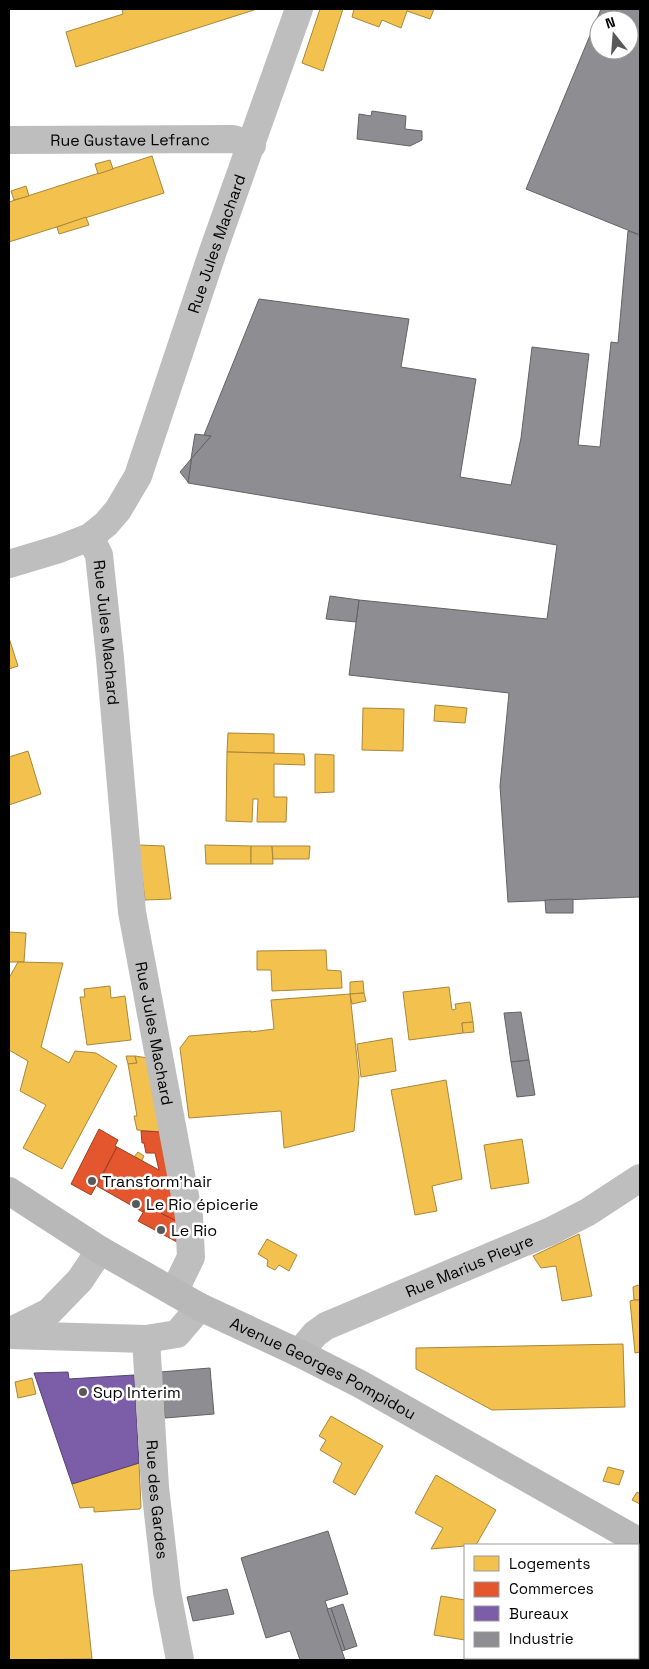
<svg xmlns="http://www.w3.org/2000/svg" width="649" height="1669" font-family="'Space Grotesk',sans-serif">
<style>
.homes{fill:#f2c14e;stroke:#a98737}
.shops{fill:#e4572e;stroke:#a03d20}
.offices{fill:#7b5ea7;stroke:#564275}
.industry{fill:#8d8d92;stroke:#636366;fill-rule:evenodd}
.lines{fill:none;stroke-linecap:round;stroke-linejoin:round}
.street{stroke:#bebebe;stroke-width:28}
.secondary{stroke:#b8b8b8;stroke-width:28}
.poi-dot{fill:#595959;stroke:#fff;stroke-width:2}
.labels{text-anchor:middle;stroke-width:5;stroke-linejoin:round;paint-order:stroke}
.street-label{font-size:16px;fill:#000;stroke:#fff}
.poi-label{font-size:16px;fill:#000;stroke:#fff;text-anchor:start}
</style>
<rect width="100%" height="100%" fill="#fff"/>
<g class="homes">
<path d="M122,9H257L76,67L66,32L123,14Z"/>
<path d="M320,9H343L323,71L302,63Z"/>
<path d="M354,9H434L430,19L407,11L401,28L382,20L379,27L352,17Z"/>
<path d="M152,156L164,193L9,242V202Z"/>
<path d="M110,160L113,169L98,174L95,164Z"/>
<path d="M26,186L29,196L14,200L11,191Z"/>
<path d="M86,217L89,225L59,234L57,227Z"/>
<path d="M9,638L18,666L9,669Z"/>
<path d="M435,705L467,708L465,723L434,721Z"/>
<path d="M363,708L404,709L403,751L362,750Z"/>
<path d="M228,733L274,734V753L227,752Z"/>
<path d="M28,751L41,794L9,805V757Z"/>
<path d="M227,752L304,754L305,765L274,764V797H287L286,822H257L258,799H253L252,822L226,821Z"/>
<path d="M315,754L334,755V792L315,793Z"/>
<path d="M138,845L164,846L171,899L145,900Z"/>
<path d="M205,845L251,846V864H206Z"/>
<path d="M251,846H272L273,864H251Z"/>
<path d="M272,846H310L309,859H273Z"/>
<path d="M9,932L26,933L24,962H9Z"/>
<path d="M326,950L327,970L341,971L342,988L272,991L271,970H257V951Z"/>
<path d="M18,962L63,963L41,1047L69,1063L75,1051L96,1053L117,1066L62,1169L23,1148L46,1105L20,1091L28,1061L9,1050V978Z"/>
<path d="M363,981L364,993L350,994V982Z"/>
<path d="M110,986L111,998L125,996L131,1040L87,1045L80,997H85L84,989Z"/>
<path d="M449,987L452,1010L456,1009L455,1004L470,1002L473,1022L462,1023L463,1033L409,1040L403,992Z"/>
<path d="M364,993L366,1001L352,1004L350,994Z"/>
<path d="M350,994L359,1077L354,1131L284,1148L281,1111L189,1118L180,1048L189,1036L251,1031V1032L274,1029L271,1000Z"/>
<path d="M473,1022L474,1032L463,1033L462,1023Z"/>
<path d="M392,1038L396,1071L361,1077L357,1044Z"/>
<path d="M126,1056H135L137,1063L128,1064Z"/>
<path d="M135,1056L148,1058L162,1132L137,1130L134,1116H137L128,1064L137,1063Z"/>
<path d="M446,1080L462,1179L432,1186L437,1211L415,1215L391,1090Z"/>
<path d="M522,1139L529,1183L491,1189L484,1145Z"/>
<path d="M138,1152L144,1156L141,1162L134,1157Z"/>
<path d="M579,1234L592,1296L562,1301L556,1266L541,1268L533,1256Z"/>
<path d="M267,1239L297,1255L289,1271L279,1265L275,1270L267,1266L268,1260L258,1254Z"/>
<path d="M638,1285L640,1286V1300H634L633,1287Z"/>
<path d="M634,1300H640V1352L635,1353L630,1301Z"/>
<path d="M623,1344L625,1407L492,1410L416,1369V1348Z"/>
<path d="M32,1378L36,1394L18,1398L15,1382Z"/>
<path d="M331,1416L383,1446L355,1495L333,1482L342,1463L320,1450L326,1440L319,1436Z"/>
<path d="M139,1463L141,1507L140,1509L94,1512V1507L80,1508L72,1484Z"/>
<path d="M608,1467L624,1471L619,1485L603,1481Z"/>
<path d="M436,1475L496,1510L476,1545L431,1549L443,1528L415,1513Z"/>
<path d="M637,1492L640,1494V1504L632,1500Z"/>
<path d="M82,1564L92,1659L9,1660V1571Z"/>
<path d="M441,1596L465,1600V1640L434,1635Z"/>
<path d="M638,1612L640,1613V1659L639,1660H622L623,1658H638Z"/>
</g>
<g class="shops">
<path d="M99,1129L118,1140L115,1146L117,1147L91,1195L71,1184Z"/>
<path d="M141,1131L162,1132L180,1223L147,1206L143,1212L97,1186L117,1147L159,1170L155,1153H146L144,1143H142Z"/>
<path d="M147,1206L180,1223L177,1242L138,1221Z"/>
</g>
<path class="offices" d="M68,1372L69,1379L134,1375L139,1463L72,1484L34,1373Z"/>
<g class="industry">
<path d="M601,9H640V235L526,189ZM599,20H629V50H599Z"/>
<path d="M372,111L406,116L405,129L422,131V140L410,146L357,139L359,114L371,116Z"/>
<path d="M628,231L640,235V897L508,902L500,786L509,693L349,675L359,600L547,619L557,545L188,483L191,462V459L211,436L204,435L259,299L409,319L401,367L476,379L460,477L511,485L521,438L532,347L589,354L578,445L600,447L611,342L618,343Z"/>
<path d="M195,434L211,436L191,459Z"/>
<path d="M191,459V462L188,482L180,472Z"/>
<path d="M330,596L359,600L356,622L326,619Z"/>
<path d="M573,899V913H546L545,900Z"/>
<path d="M521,1012L529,1060L511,1062L504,1013Z"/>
<path d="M529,1060L535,1095L517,1097L511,1062Z"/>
<path d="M210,1368L214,1414L165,1418L160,1372Z"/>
<path d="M328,1531L348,1594L325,1601L345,1660H300L290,1631L266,1638L241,1558Z"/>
<path d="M227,1589L234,1614L193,1621L187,1597Z"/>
<path d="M343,1604L357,1646L345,1650L331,1608Z"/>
<path d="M331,1608L345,1650L342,1651L327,1609Z"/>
</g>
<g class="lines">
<g class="street">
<path id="s1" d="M9,140L233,139L252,145"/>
<path id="s2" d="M90,537L99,555L110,658L132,912L189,1217L191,1257L174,1292"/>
<path id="s3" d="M9,564L59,549L90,537L106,524L118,510L138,476L212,254L299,9"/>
<path d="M9,1332L49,1312L80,1280L100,1250"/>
<path d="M9,1335L146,1339L177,1334L200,1307"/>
<path id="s4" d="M146,1339L155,1487L167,1592L180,1660"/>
<path id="s5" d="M299,1353L315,1334L326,1326L551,1231L588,1212L640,1178"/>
</g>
<path class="secondary" id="s6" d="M9,1191L100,1250L200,1307L299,1353L360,1384L640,1542"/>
</g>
<g class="poi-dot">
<circle cx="92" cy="1181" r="5"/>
<circle cx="136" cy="1204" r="5"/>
<circle cx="161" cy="1230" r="5"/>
<circle cx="83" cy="1392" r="5"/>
</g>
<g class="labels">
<g class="street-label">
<text dy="6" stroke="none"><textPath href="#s1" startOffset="121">Rue Gustave Lefranc</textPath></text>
<text dy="6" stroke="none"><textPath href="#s3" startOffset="409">Rue Jules Machard</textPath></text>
<text dy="6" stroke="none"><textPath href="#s2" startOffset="98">Rue Jules Machard</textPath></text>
<text dy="6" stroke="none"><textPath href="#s2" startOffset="502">Rue Jules Machard</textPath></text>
<text dy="6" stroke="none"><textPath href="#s5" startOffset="194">Rue Marius Pieyre</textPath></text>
<text dy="6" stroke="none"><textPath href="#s6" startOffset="361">Avenue Georges Pompidou</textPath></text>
<text dy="6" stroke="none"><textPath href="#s4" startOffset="161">Rue des Gardes</textPath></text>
</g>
<g class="poi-label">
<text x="102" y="1187">Transform'hair</text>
<text x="146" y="1210">Le Rio épicerie</text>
<text x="171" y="1236">Le Rio</text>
<text x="93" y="1398">Sup Interim</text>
</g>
</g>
<rect width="649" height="1669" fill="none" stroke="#000000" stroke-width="20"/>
<rect x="464" y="1544" width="175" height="115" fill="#ffffff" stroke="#999999"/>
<rect x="474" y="1556" width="25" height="15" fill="#f2c14e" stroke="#999999"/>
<text x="509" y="1569" font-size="15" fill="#000000">Logements</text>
<rect x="474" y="1582" width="25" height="15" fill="#e4572e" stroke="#999999"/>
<text x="509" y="1594" font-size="15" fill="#000000">Commerces</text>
<rect x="474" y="1606" width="25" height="15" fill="#7b5ea7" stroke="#999999"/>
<text x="509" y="1619" font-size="15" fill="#000000">Bureaux</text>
<rect x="474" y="1632" width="25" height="15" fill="#8d8d92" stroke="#999999"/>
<text x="509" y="1644" font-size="15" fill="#000000">Industrie</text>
<g transform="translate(614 35) rotate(343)"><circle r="24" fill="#ffffff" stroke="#999999"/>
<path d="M0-4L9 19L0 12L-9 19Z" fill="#595959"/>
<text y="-8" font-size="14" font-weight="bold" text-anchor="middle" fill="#000000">N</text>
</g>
</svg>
